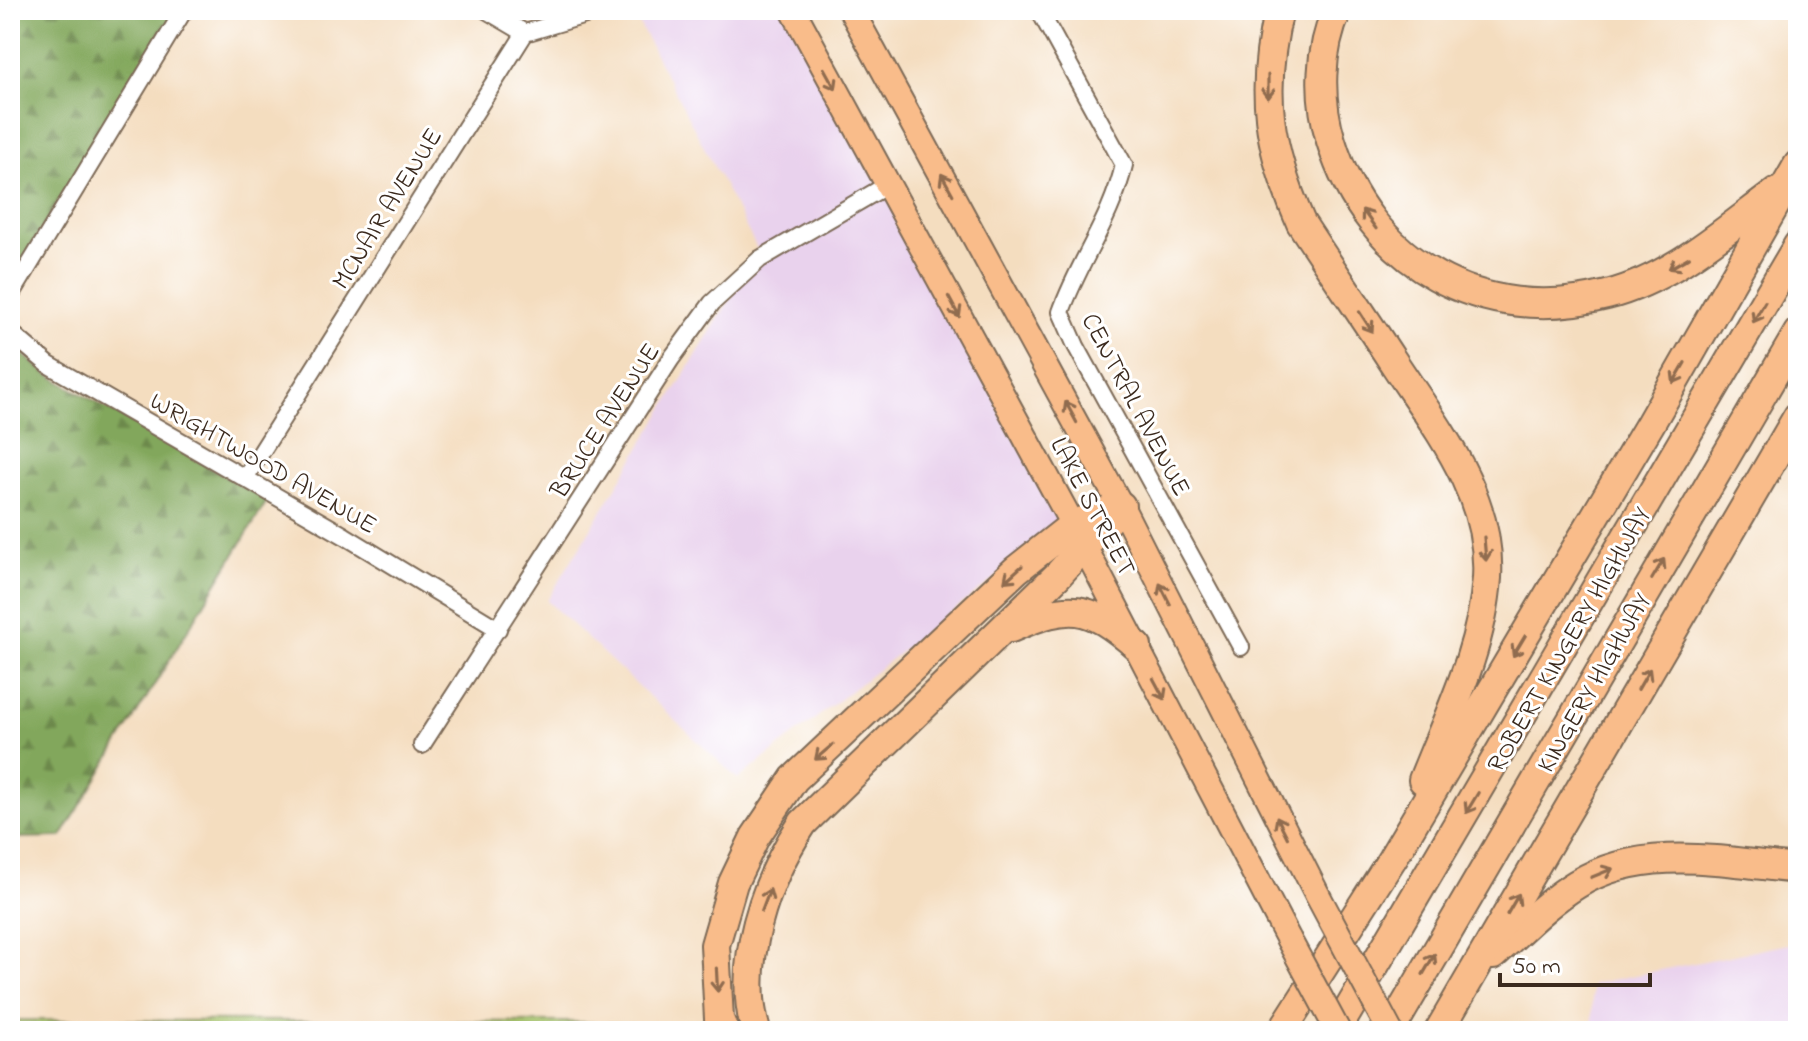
<svg xmlns="http://www.w3.org/2000/svg" width="1808" height="1041" font-family="'Indie Flower',sans-serif">
<style>
.built{fill:#e9d2ed}
.green{fill:#a3c168;stroke:#6f7643;stroke-width:2}
.forest{fill:url(#forest-firs);stroke:#5e683d;stroke-width:2}
.lines{fill:none;stroke-linecap:round;stroke-linejoin:round}
.street-casing{stroke:#7c6956;stroke-width:20}
.primary-casing{stroke:#7c6956;stroke-width:28}
.highway-casing{stroke:#7c6956;stroke-width:32}
.street{stroke:#fff;stroke-width:16}
.primary{stroke:#f9bc8a;stroke-width:24}
.highway{stroke:#f9bc8a;stroke-width:28}
.primary-bridge-casing{stroke:#7c6956;stroke-width:28;stroke-linecap:butt}
.primary-bridge{stroke:#f9bc8a;stroke-width:24}
.oneway{stroke:#906c4f}
.labels{text-anchor:middle;stroke-width:6;stroke-linejoin:round;paint-order:stroke}
.street-label{font-size:26px;fill:#3b2a1e;stroke:#fff}
</style>
<defs>
<pattern id="forest-firs" width="22" height="20" patternUnits="userSpaceOnUse" patternTransform="scale(2)"><rect width="22" height="20" fill="#82a75c"/><path d="M5 1l3.5 6h-7zM16 11l3.5 6h-7z" fill="#6c884b"/></pattern>
</defs>
<rect width="100%" height="100%" fill="#fff"/>
<filter id="ink" filterUnits="userSpaceOnUse"><feTurbulence type="fractalNoise" baseFrequency=".0125" numOctaves="2"/><feDisplacementMap in="SourceGraphic" scale="16" xChannelSelector="R" yChannelSelector="G"/><feConvolveMatrix kernelMatrix="1 2 1 2 8 2 1 2 1" color-interpolation-filters="sRGB"/></filter>
<filter id="wash" filterUnits="userSpaceOnUse"><feTurbulence type="fractalNoise" baseFrequency=".006" numOctaves="4" result="noise"/><feDisplacementMap in="SourceGraphic" scale="32" xChannelSelector="R" yChannelSelector="G"/><feGaussianBlur stdDeviation="1.8" result="paint"/><feColorMatrix in="noise" values="0 0 0 0 0 0 0 0 0 0 0 0 0 0 0 0 0 1.4 0 .05"/><feComposite in="paint" operator="in"/></filter>
<g filter="url(#wash)">
<rect width="100%" height="100%" fill="#f4ddbf"/>
<g class="built">
<path d="M632,10H788L1064,524L738,779L547,601L759,252Z"/>
<path d="M1798,942V1031H1592V984Z"/>
</g>
<path class="green" d="M10,1020L568,1022L632,1024L627,1031H10Z"/>
<g class="forest">
<path d="M10,10H176L10,280Z"/>
<path d="M10,344L47,374L267,501L61,837L10,838Z"/>
</g>
</g>
<g filter="url(#ink)">
<g class="lines">
<g class="street-casing">
<g id="street">
<path d="M486,10L525,33"/>
<path d="M1039,10L1124,165C1112,218 1079,261 1061,312L1076,346L1241,647"/>
<path d="M10,297L184,10"/>
<path d="M10,332L49,365L345,536L498,629"/>
<path d="M245,478L525,33L602,10"/>
<path d="M422,745L671,359L712,303L760,259L889,184"/>
</g>
</g>
<g class="primary-casing">
<g id="primary">
<path d="M793,10L1073,525L1289,940"/>
<path d="M851,10L1121,506L1318,896"/>
</g>
</g>
<g class="highway-casing">
<g id="highway">
<path d="M1279,10C1259,91 1268,148 1301,223C1331,269 1362,314 1392,360C1435,426 1492,494 1487,578C1482,649 1449,714 1423,780"/>
<path d="M1337,10C1319,51 1318,98 1331,141C1368,263 1482,327 1607,295C1671,279 1724,231 1777,192"/>
<path d="M1011,628C1071,602 1087,603 1137,646"/>
<path d="M1493,955C1520,931 1546,903 1577,884C1643,843 1726,862 1798,869"/>
<path d="M724,1031L719,1019L715,945L733,883L755,837L794,779L1016,570L1073,525L1121,506"/>
<path d="M756,1031C736,964 765,880 803,823L1057,576L1117,510"/>
<path d="M1282,1031L1392,859L1650,424L1798,165"/>
<path d="M1336,1031L1798,245"/>
<path d="M1390,1031L1798,333"/>
<path d="M1439,1031L1798,416"/>
</g>
</g>
<use href="#street" class="street"/>
<use href="#primary" class="primary"/>
<use href="#highway" class="highway"/>
<g class="primary-bridge-casing">
<g id="primary-bridge">
<path d="M1318,896L1390,1031"/>
<path d="M1289,940L1338,1031"/>
</g>
</g>
<use href="#primary-bridge" class="primary-bridge"/>
</g>
<defs><path id="oneway-shaft" d="M-6 0H5M1.5-3L5.5 0L1.5 3" fill="none" stroke-width="1.6" stroke-linecap="round" stroke-linejoin="round" transform="scale(2)"/></defs>
<g class="oneway">
<use href="#oneway-shaft" transform="translate(830 79) rotate(61)"/>
<use href="#oneway-shaft" transform="translate(1268 87) rotate(90)"/>
<use href="#oneway-shaft" transform="translate(947 184) rotate(-119)"/>
<use href="#oneway-shaft" transform="translate(1369 219) rotate(-126)"/>
<use href="#oneway-shaft" transform="translate(1679 263) rotate(150)"/>
<use href="#oneway-shaft" transform="translate(954 307) rotate(62)"/>
<use href="#oneway-shaft" transform="translate(1759 312) rotate(120)"/>
<use href="#oneway-shaft" transform="translate(1366 322) rotate(57)"/>
<use href="#oneway-shaft" transform="translate(1679 373) rotate(120)"/>
<use href="#oneway-shaft" transform="translate(1071 412) rotate(-118)"/>
<use href="#oneway-shaft" transform="translate(1485 549) rotate(85)"/>
<use href="#oneway-shaft" transform="translate(1658 569) rotate(-59)"/>
<use href="#oneway-shaft" transform="translate(1013 574) rotate(138)"/>
<use href="#oneway-shaft" transform="translate(1165 594) rotate(-117)"/>
<use href="#oneway-shaft" transform="translate(1519 646) rotate(121)"/>
<use href="#oneway-shaft" transform="translate(1644 679) rotate(-60)"/>
<use href="#oneway-shaft" transform="translate(1159 689) rotate(62)"/>
<use href="#oneway-shaft" transform="translate(824 752) rotate(139)"/>
<use href="#oneway-shaft" transform="translate(1472 803) rotate(121)"/>
<use href="#oneway-shaft" transform="translate(1282 827) rotate(-117)"/>
<use href="#oneway-shaft" transform="translate(1602 873) rotate(-22)"/>
<use href="#oneway-shaft" transform="translate(766 900) rotate(-69)"/>
<use href="#oneway-shaft" transform="translate(1513 904) rotate(-60)"/>
<use href="#oneway-shaft" transform="translate(1429 964) rotate(-60)"/>
<use href="#oneway-shaft" transform="translate(717 980) rotate(87)"/>
</g>
</g>
<g class="labels">
<g class="street-label">
<text transform="translate(386 208) rotate(-58)" y="9">MCNAIR AVENUE</text>
<text transform="translate(1137 404) rotate(62)" y="9">CENTRAL AVENUE</text>
<text transform="translate(604 420) rotate(-57)" y="9">BRUCE AVENUE</text>
<text transform="translate(264 462) rotate(30)" y="9">WRIGHTWOOD AVENUE</text>
<text transform="translate(1094 506) rotate(62)" y="9">LAKE STREET</text>
<text transform="translate(1568 639) rotate(-60)" y="9">ROBERT KINGERY HIGHWAY</text>
<text transform="translate(1593 682) rotate(-60)" y="9">KINGERY HIGHWAY</text>
</g>
</g>
<rect width="1808" height="1041" fill="none" stroke="#fff" stroke-width="40"/>
<path d="M1500 973v12h150v-12" fill="none" stroke="#3b2a1e" stroke-width="4"/>
<text x="1512" y="973" font-size="24" fill="#3b2a1e" stroke="#ffffff" stroke-width="6" paint-order="stroke">50 m</text>
</svg>
